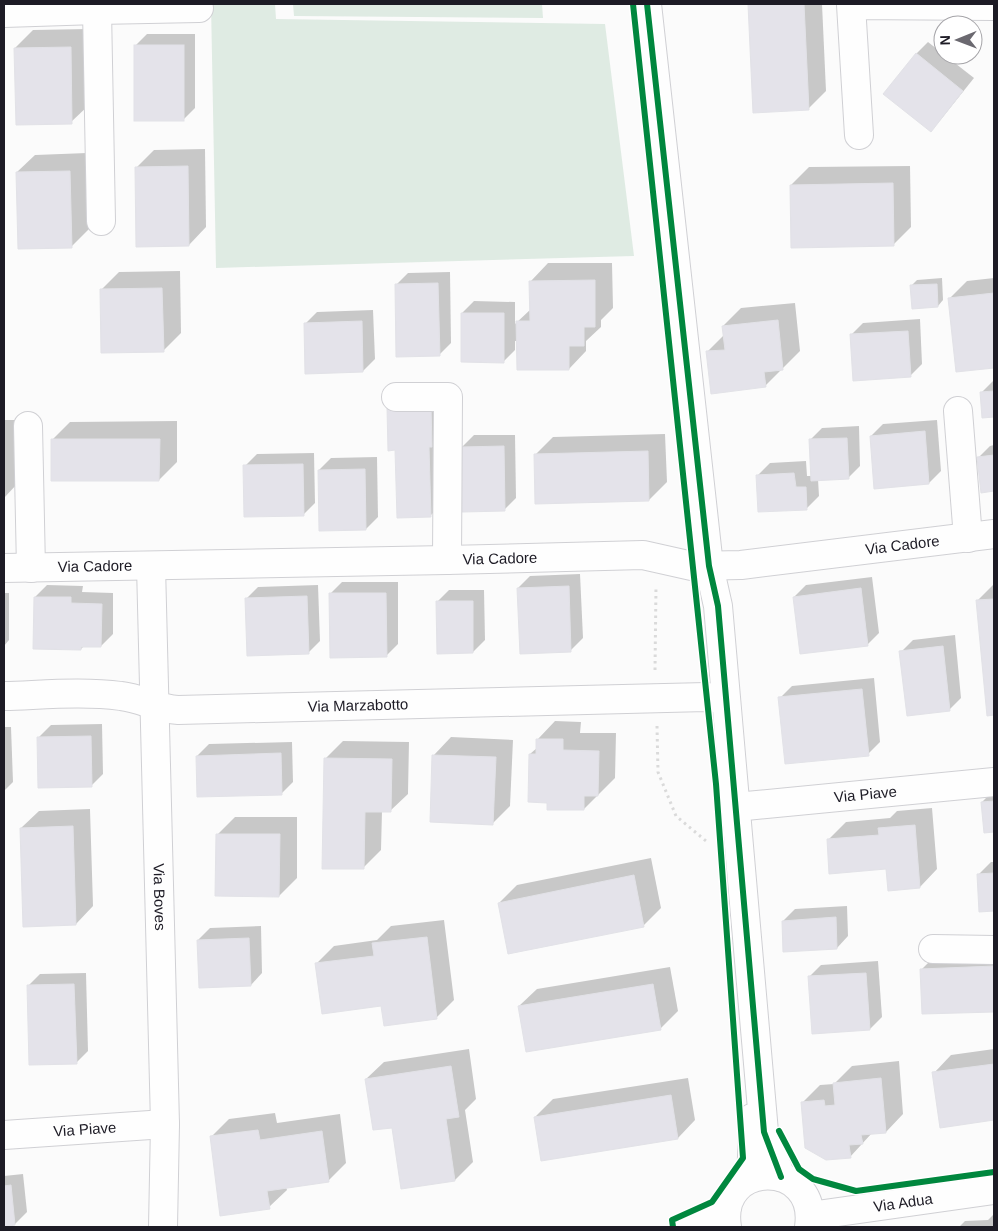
<svg xmlns="http://www.w3.org/2000/svg" width="998" height="1231" font-family="Arial,sans-serif">
<style>
.green{fill:#dfebe3}
.shadow{fill:#0003}
.building{fill:#e4e3ea;stroke:#e2e2e7}
.lines{fill:none;stroke-linecap:round;stroke-linejoin:round}
.minor-casing{stroke:#d0d0d4;stroke-width:30}
.path{stroke:#dadada;stroke-width:3;stroke-dasharray:2.5 4;stroke-linecap:butt}
.minor{stroke:#fefefe;stroke-width:28}
.cycleway-casing{stroke:#fff;stroke-width:9}
.cycleway{stroke:#00873e;stroke-width:6}
.labels{text-anchor:middle;stroke-width:5;stroke-linejoin:round;paint-order:stroke}
.street-label{font-size:15px;fill:#1d1b25;stroke:#fff}
</style>
<rect width="100%" height="100%" fill="#fbfbfb"/>
<g class="green">
<path d="M211,4H275L276,19L605,24L634,256L216,268Z"/>
<path d="M293,4H542L543,18L294,16Z"/>
</g>
<g class="shadow">
<path d="M749,4H822L826,91L808,109L754,112Z"/>
<path d="M88,29L89,105L71,122L15,48L33,30Z"/>
<path d="M147,34H195V108L183,120L135,46Z"/>
<path d="M928,42L974,78L942,118L931,130L916,54Z"/>
<path d="M205,149L206,227L189,245L136,168L154,150Z"/>
<path d="M87,153L89,229L71,247L17,172L35,155Z"/>
<path d="M910,166L911,227L893,245L791,185L809,167Z"/>
<path d="M548,263H612L613,308L601,320V327L586,341V351L569,369L518,341H515V350L503,362L462,313L474,301L515,302V324L531,309V281Z"/>
<path d="M180,271L181,333L163,351L101,290L119,272Z"/>
<path d="M450,272L451,343L439,355L396,285L408,273Z"/>
<path d="M942,278L943,300L938,306L911,286L917,280Z"/>
<path d="M994,278V367L957,371L949,299L967,281Z"/>
<path d="M795,303L800,351L765,386L707,352L724,335L723,326L741,308Z"/>
<path d="M373,310L375,359L363,371L305,324L317,312Z"/>
<path d="M920,319L922,364L910,376L851,335L863,323Z"/>
<path d="M993,381L994,416L983,417L981,393Z"/>
<path d="M448,389V498L430,516L396,449Z"/>
<path d="M4,420H17V484L4,498Z"/>
<path d="M937,420L941,471L929,483L871,436L883,424Z"/>
<path d="M177,421V462L159,480L52,440L70,422Z"/>
<path d="M859,426L860,466L848,478L818,479L819,496L807,508L758,475L770,463L806,461L807,476H812L810,440L822,428Z"/>
<path d="M665,434L667,482L649,500L535,455L553,437Z"/>
<path d="M474,435H515L516,498L504,510L462,447Z"/>
<path d="M994,445V490L982,491L978,458L990,446Z"/>
<path d="M314,453L315,503L303,515L245,466L257,454Z"/>
<path d="M377,457L378,517L366,529L319,470L331,458Z"/>
<path d="M580,574L583,638L571,650L518,588L530,576Z"/>
<path d="M872,577L879,633L867,645L794,597L806,585Z"/>
<path d="M342,582H398V644L386,656L330,594Z"/>
<path d="M994,584V714L988,715L977,601Z"/>
<path d="M47,585L83,586L82,592L113,593V634L101,646H84L81,649L35,597Z"/>
<path d="M318,585L320,641L308,653L246,599L258,587Z"/>
<path d="M449,590H484L485,640L473,652L437,602Z"/>
<path d="M4,593H9V640L4,646Z"/>
<path d="M955,635L961,698L949,710L901,652L913,640Z"/>
<path d="M874,678L880,742L868,754L780,698L792,686Z"/>
<path d="M555,721L581,722L580,733H616L615,778L584,809L530,754L538,747V739Z"/>
<path d="M102,724L103,774L91,786L39,737L51,725Z"/>
<path d="M4,727H11L13,782L4,791Z"/>
<path d="M451,737L513,740L510,806L492,824L434,755Z"/>
<path d="M343,741L409,742L408,794L390,811H382L381,850L363,868L325,759Z"/>
<path d="M292,742L293,782L281,794L197,756L209,744Z"/>
<path d="M994,790V831H985L982,802Z"/>
<path d="M932,808L937,869L920,887L887,867L828,840L846,822L890,818L897,811Z"/>
<path d="M90,809L93,906L76,924L21,828L39,811Z"/>
<path d="M235,817H297V878L279,896L217,835Z"/>
<path d="M651,858L661,908L643,926L499,903L517,885Z"/>
<path d="M991,862H994V910L980,911L979,874Z"/>
<path d="M847,906L848,936L837,948L783,921L795,909Z"/>
<path d="M444,920L454,1000L436,1018L382,1005L317,963L334,946L377,940L391,926Z"/>
<path d="M261,926L262,973L251,985L198,940L210,928Z"/>
<path d="M994,950V1010L923,1013L922,969L939,952Z"/>
<path d="M878,961L882,1017L870,1029L809,977L821,965Z"/>
<path d="M670,967L678,1011L660,1029L519,1006L537,989Z"/>
<path d="M86,973L88,1051L76,1063L28,986L40,974Z"/>
<path d="M469,1049L476,1099L465,1110L473,1162L455,1180L393,1126L366,1079L384,1062Z"/>
<path d="M994,1049V1119L941,1126L934,1073L951,1055Z"/>
<path d="M899,1061L903,1114L886,1132L872,1133L850,1157L802,1103L820,1085L834,1084L852,1066Z"/>
<path d="M688,1078L695,1120L678,1138L535,1117L553,1099Z"/>
<path d="M275,1113L277,1123L340,1114L346,1163L328,1181L286,1187L287,1190L269,1207L211,1137L229,1119Z"/>
<path d="M23,1174L27,1212L15,1224L4,1225V1176Z"/>
<path d="M993,1215L994,1227H959L965,1221L988,1220Z"/>
</g>
<g class="building">
<path d="M748,4H804L809,110L753,113Z"/>
<rect x="134" y="45" width="50" height="76"/>
<path d="M71,47L72,124L16,125L14,48Z"/>
<path d="M916,53L963,91L931,132L883,94Z"/>
<path d="M188,166L189,246L136,247L135,167Z"/>
<path d="M70,171L72,248L18,249L16,172Z"/>
<path d="M893,183L894,246L791,248L790,185Z"/>
<path d="M595,280V327H584V346H569V370H517L516,321H530L529,281Z"/>
<path d="M438,283L440,356L396,357L395,284Z"/>
<path d="M937,284L938,307L912,309L910,285Z"/>
<path d="M162,288L164,352L101,353L100,289Z"/>
<path d="M994,293V368L956,372L948,298Z"/>
<path d="M461,313H504V363L461,362Z"/>
<path d="M778,320L783,370L764,372L766,387L711,394L706,351L725,350L722,326Z"/>
<path d="M362,321L363,372L305,374L304,323Z"/>
<path d="M908,331L911,377L853,381L850,334Z"/>
<path d="M994,391V417L982,418L980,392Z"/>
<path d="M431,406L432,447H429L431,517L397,518L395,450L388,451L387,407Z"/>
<path d="M925,431L929,484L874,489L870,436Z"/>
<path d="M847,438L849,479L811,481L809,439Z"/>
<path d="M51,439H160L159,481H51Z"/>
<path d="M504,446L505,511L462,512L461,447Z"/>
<path d="M648,451L649,501L535,504L534,454Z"/>
<path d="M994,455V491L981,493L977,457Z"/>
<path d="M303,464L304,516L244,517L243,465Z"/>
<path d="M365,469L366,530L319,531L318,470Z"/>
<path d="M794,473L796,487H806L807,510L758,512L756,475Z"/>
<path d="M569,586L571,652L520,654L517,588Z"/>
<path d="M861,588L868,646L800,654L793,597Z"/>
<path d="M329,593H386L387,657L330,658Z"/>
<path d="M307,596L309,654L247,656L245,598Z"/>
<path d="M34,597H71V603L102,604L101,647H81V650L33,649Z"/>
<path d="M994,599V715L987,716L976,600Z"/>
<path d="M436,601H473V653L437,654Z"/>
<path d="M943,646L950,711L907,716L899,651Z"/>
<path d="M862,689L869,756L785,764L778,697Z"/>
<path d="M91,736L92,787L38,788L37,737Z"/>
<path d="M536,739H563V750L599,751L598,796H584V810H547V803L528,802L529,754H536Z"/>
<path d="M281,753L282,795L197,797L196,756Z"/>
<path d="M432,755L496,757L493,825L430,822Z"/>
<path d="M324,758L392,759L391,812H365L364,869H322Z"/>
<path d="M994,801V832L984,833L981,802Z"/>
<path d="M915,825L920,888L888,891L886,869L829,874L827,839L879,835L878,828Z"/>
<path d="M73,826L76,925L23,927L20,828Z"/>
<path d="M216,834H280L279,897L215,896Z"/>
<path d="M994,873V911L979,912L977,874Z"/>
<path d="M634,875L644,927L508,954L498,903Z"/>
<path d="M836,917L837,949L783,952L782,921Z"/>
<path d="M427,937L437,1019L384,1026L381,1006L322,1014L315,963L374,956L372,943Z"/>
<path d="M249,938L251,986L199,988L197,940Z"/>
<path d="M994,966V1012L922,1014L920,969Z"/>
<path d="M866,973L870,1030L812,1034L808,976Z"/>
<path d="M74,984L77,1064L29,1065L27,985Z"/>
<path d="M653,984L661,1030L526,1052L518,1006Z"/>
<path d="M994,1064V1120L940,1128L932,1072Z"/>
<path d="M451,1066L459,1117L446,1119L455,1181L401,1189L392,1128L373,1130L365,1079Z"/>
<path d="M881,1078L886,1133L861,1135L863,1144L849,1145L851,1158L826,1160L805,1148L801,1102L824,1100L825,1106L835,1105L833,1083Z"/>
<path d="M671,1095L678,1139L541,1161L534,1117Z"/>
<path d="M258,1130L260,1140L322,1131L329,1182L267,1191L270,1209L220,1216L210,1136Z"/>
<path d="M11,1185L15,1225L4,1227V1186Z"/>
</g>
<g class="lines">
<g class="minor-casing">
<g id="minor">
<path d="M647,4L709,566L718,606L764,1132L781,1177"/>
<path d="M97,10L101,221"/>
<path d="M4,13L97,10L199,8"/>
<path d="M859,135L851,5L994,6"/>
<path d="M396,397H448L447,560"/>
<path d="M958,411L968,538"/>
<path d="M28,426L31,568"/>
<path id="s1" d="M151,566L165,1124L163,1227"/>
<path id="s2" d="M4,568L447,560L643,555L692,566L741,565L994,534"/>
<path id="s3" d="M4,696C42,695 83,691 121,696C141,698 158,709 178,710L706,697L715,698"/>
<path id="s4" d="M736,807L994,782"/>
<path d="M933,949L994,950"/>
<path id="s5" d="M4,1135L165,1124"/>
<path d="M751,1178L753,1134L752,1118"/>
<path id="s6" d="M810,1216L994,1190"/>
<path d="M690,1227L727,1207"/>
<path d="M727,1227C716,1159 819,1158 809,1227"/>
</g>
</g>
<g class="path">
<path d="M655,670L656,586"/>
<path d="M657,726L658,772L676,816L706,841H709"/>
</g>
<use href="#minor" class="minor"/>
<g class="cycleway-casing">
<g id="cycleway">
<path d="M633,4L716,784L743,1158L712,1202L672,1220L673,1227"/>
<path d="M647,4L709,566L718,606L764,1132L781,1177"/>
<path d="M779,1131L799,1169L813,1179L856,1191L994,1172"/>
</g>
</g>
<use href="#cycleway" class="cycleway"/>
</g>
<g class="labels">
<g class="street-label">
<text dy="5" stroke="none"><textPath href="#s2" startOffset="901">Via Cadore</textPath></text>
<text dy="5" stroke="none"><textPath href="#s2" startOffset="496">Via Cadore</textPath></text>
<text dy="5" stroke="none"><textPath href="#s2" startOffset="91">Via Cadore</textPath></text>
<text dy="5" stroke="none"><textPath href="#s3" startOffset="356">Via Marzabotto</textPath></text>
<text dy="5" stroke="none"><textPath href="#s4" startOffset="130">Via Piave</textPath></text>
<text dy="5" stroke="none"><textPath href="#s1" startOffset="331">Via Boves</textPath></text>
<text dy="5" stroke="none"><textPath href="#s5" startOffset="81">Via Piave</textPath></text>
<text dy="5" stroke="none"><textPath href="#s6" startOffset="94">Via Adua</textPath></text>
</g>
</g>
<rect width="998" height="1231" fill="none" stroke="#1d1b25" stroke-width="10"/>
<g transform="translate(958 40) rotate(269)"><circle r="24" fill="#ffffff" stroke="#a5a4a8"/>
<path d="M0-4L9 19L0 12L-9 19Z" fill="#6b6970"/>
<text y="-8" font-size="14" font-weight="bold" text-anchor="middle" fill="#1d1b25">N</text>
</g>
</svg>
